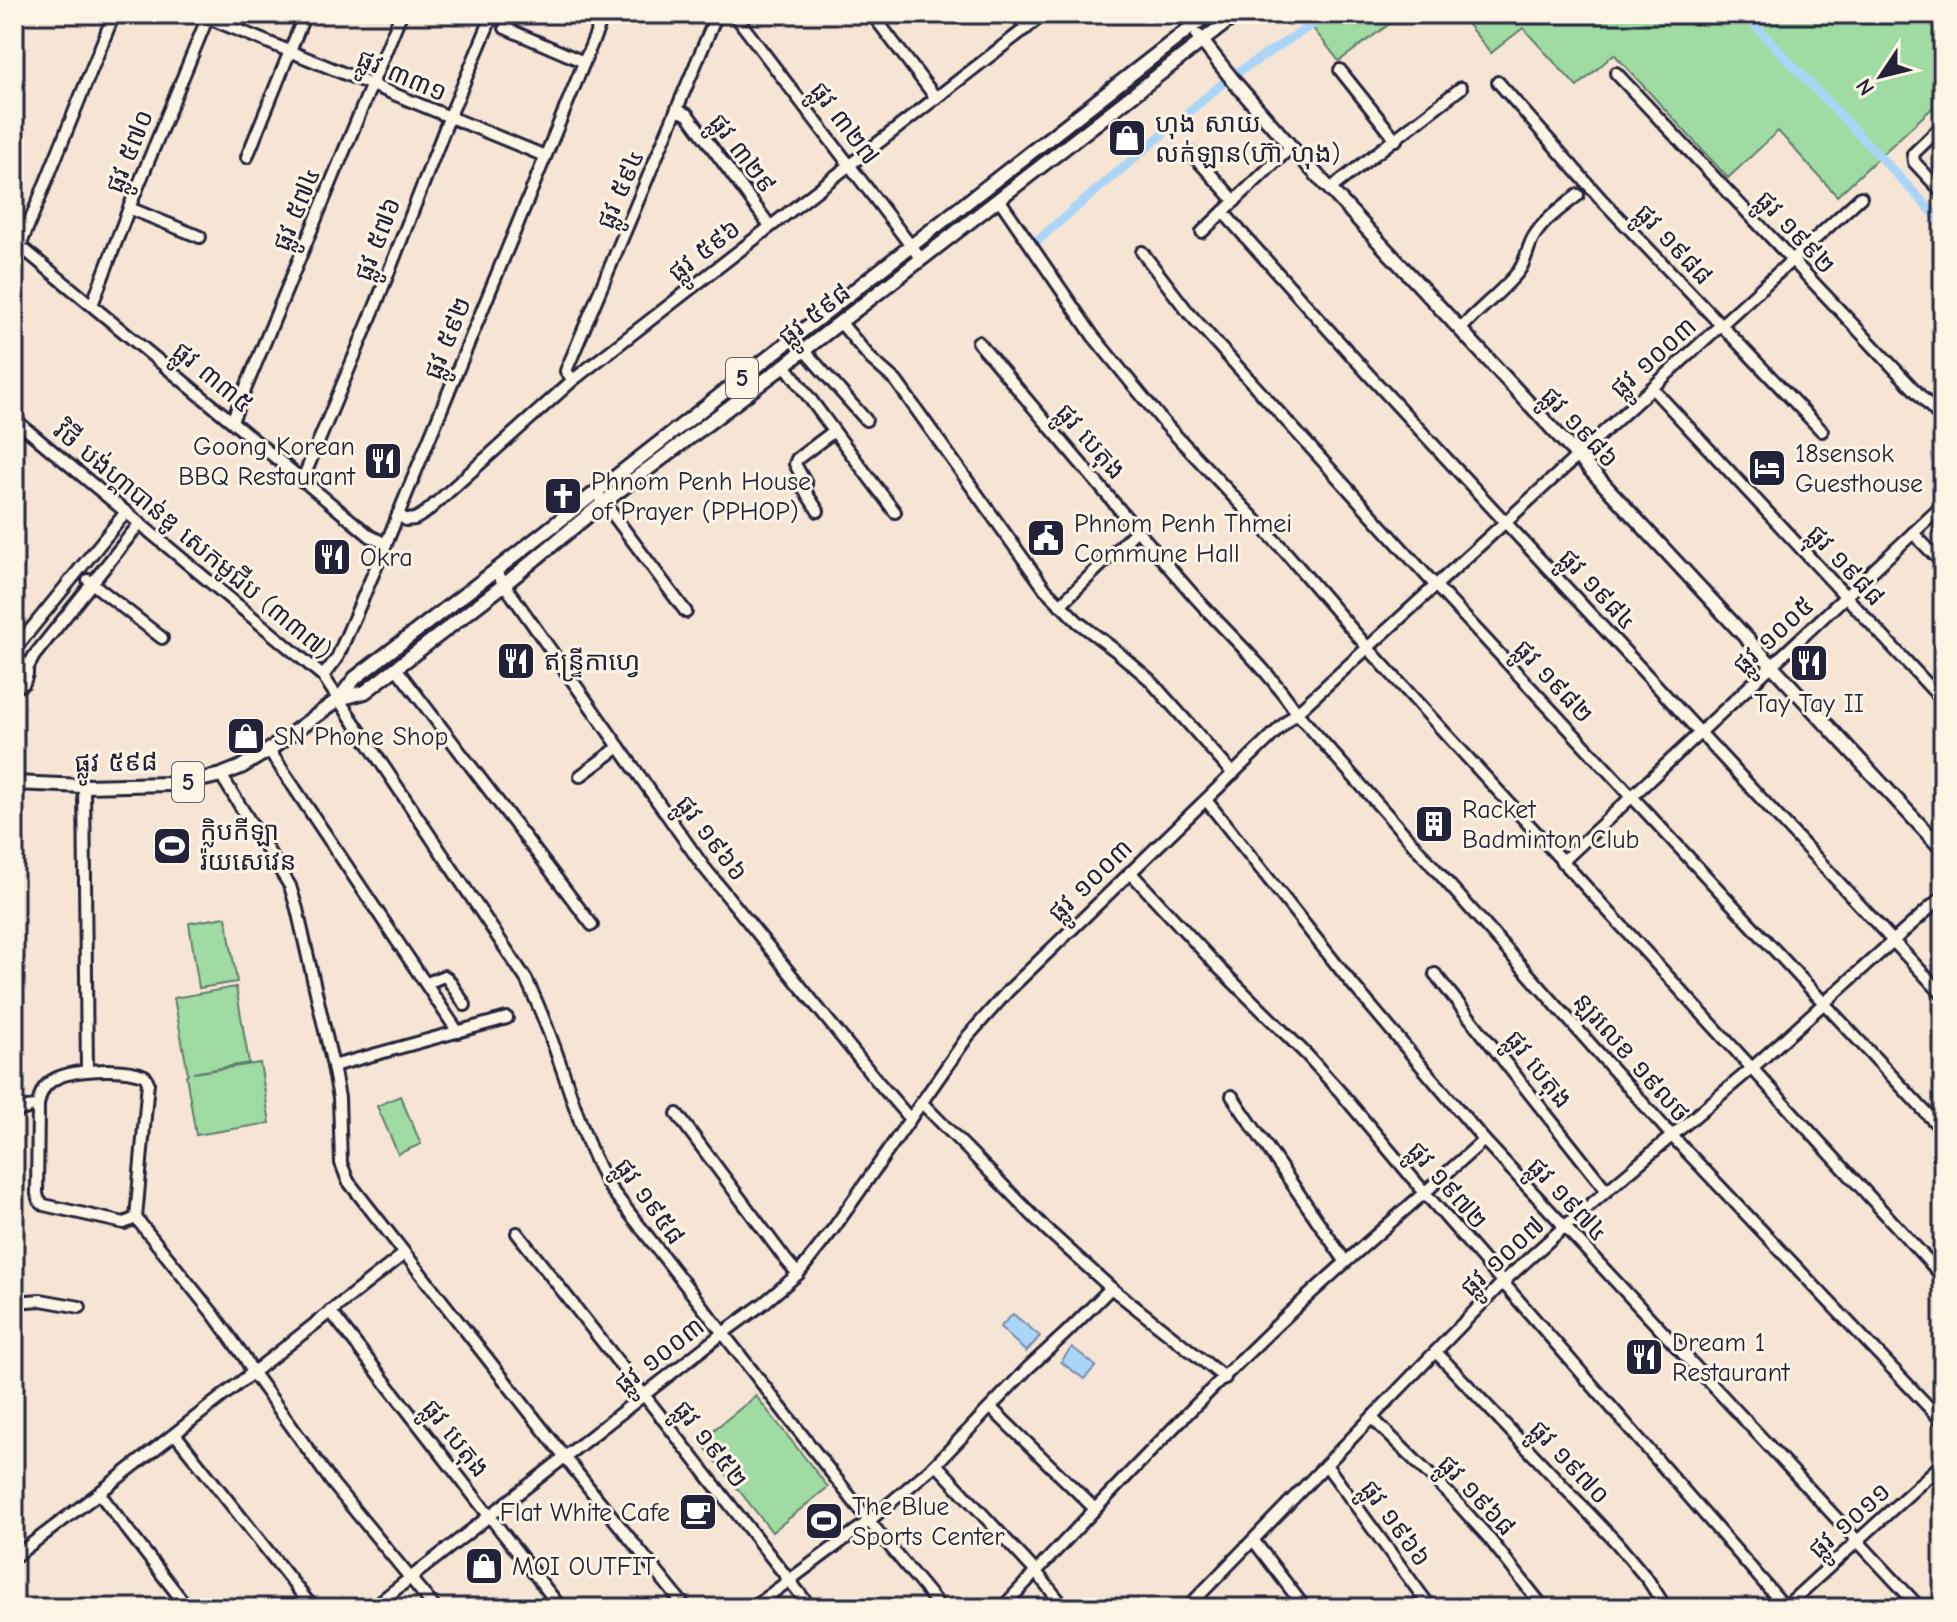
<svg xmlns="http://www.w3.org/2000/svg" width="1957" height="1622" font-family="'Comic Neue','Noto Sans Khmer',sans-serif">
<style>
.green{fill:#9fdba2;stroke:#607e6e;stroke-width:2}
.water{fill:#abd5f6;stroke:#748dab;stroke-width:2}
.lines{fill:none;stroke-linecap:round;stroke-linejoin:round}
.canal{stroke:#abd5f6;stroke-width:9}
.minor-casing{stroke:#22223b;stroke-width:16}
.major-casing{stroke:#22223b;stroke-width:18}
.minor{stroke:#fcf5e5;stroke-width:10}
.major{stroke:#fcf5e5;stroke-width:12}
.labels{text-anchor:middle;stroke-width:6;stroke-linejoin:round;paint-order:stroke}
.shield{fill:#fcf5e5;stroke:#63616e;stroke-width:2}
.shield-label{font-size:24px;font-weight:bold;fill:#22223b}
.street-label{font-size:26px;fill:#22223b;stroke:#fcf5e5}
.poi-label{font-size:26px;fill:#22223b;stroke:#fcf5e5;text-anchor:start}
</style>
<rect width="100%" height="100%" fill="#f6e5d5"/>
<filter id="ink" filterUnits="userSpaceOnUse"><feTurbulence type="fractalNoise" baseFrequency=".0125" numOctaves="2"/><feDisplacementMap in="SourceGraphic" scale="16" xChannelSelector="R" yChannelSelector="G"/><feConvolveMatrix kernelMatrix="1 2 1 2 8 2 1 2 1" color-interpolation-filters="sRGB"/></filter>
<g filter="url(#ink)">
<g class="green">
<path d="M1319,14H1403L1339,61L1308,22Z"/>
<path d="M1459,14H1943V98L1837,196L1778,131L1728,178L1614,54L1577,87L1523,28L1491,53Z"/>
<path d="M226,917L237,982L199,988L189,923Z"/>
<path d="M236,987L249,1063L193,1073L260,1063L270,1123L196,1135L186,1075L188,1074L174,998Z"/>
<path d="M400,1096L421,1144L398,1154L377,1106Z"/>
<path d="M756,1396L828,1487L772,1532L700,1441Z"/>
</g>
<g class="water">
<path d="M1013,1314L1040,1336L1026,1352L1000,1327Z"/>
<path d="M1072,1347L1096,1366L1084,1379L1061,1362Z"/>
</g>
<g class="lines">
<g class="canal">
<path d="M1744,14L1943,223"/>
<path d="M1039,239L1230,77L1329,14"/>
</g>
<g class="minor-casing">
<g id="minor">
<path d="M199,14L545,156"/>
<path d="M734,14L921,259"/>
<path d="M872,14L936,98"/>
<path d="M1016,14L1027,28"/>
<path d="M505,28L584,62"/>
<path d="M1340,70L1396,140"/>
<path d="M1616,73L1943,420"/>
<path d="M1498,82L1601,199L1822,431"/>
<path d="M678,110L688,115L770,226"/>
<path d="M1943,125L1913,154L1914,162L1943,193"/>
<path d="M1192,154L1235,201"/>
<path d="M247,157L305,14"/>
<path d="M1330,189L1461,88"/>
<path d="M999,199L1093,336L1165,424L1282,548L1368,648L1436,723L1943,1277"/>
<path d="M129,208L200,237"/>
<path d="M1223,212L1370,376L1943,995"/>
<path d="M1202,232L1291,147"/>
<path d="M14,241L370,536L386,544"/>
<path d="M20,246L114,14"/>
<path d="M1142,252L1188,312L1435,585L1943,1131"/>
<path d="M92,305L129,208L209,14"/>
<path d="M840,322L871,359L896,381L1045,589L1078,622L1115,650L1149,679L1233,774"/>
<path d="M1460,330C1478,309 1501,293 1518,272C1526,262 1527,249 1533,238C1543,220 1563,207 1578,195"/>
<path d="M978,342C1048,424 1117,508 1188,589C1224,631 1266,666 1297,713L1672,1136L1943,1422"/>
<path d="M804,350L866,420"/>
<path d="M785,365L834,431L797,459L795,464L806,484L803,488L805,491L818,511"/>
<path d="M573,380L566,371L717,14"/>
<path d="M1652,388L1943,701"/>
<path d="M14,419L323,676L526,979C540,1007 551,1037 561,1066C576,1108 587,1150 610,1188L869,1521L941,1608"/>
<path d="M232,421L401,14"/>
<path d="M834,431L895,512"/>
<path d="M302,481L377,302L449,118L493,14"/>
<path d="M596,492L686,612"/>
<path d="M398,514L406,520L415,519L425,513L573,380L1044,14"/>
<path d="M1913,533L1943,564"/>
<path d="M495,571L703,866L878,1082L910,1119"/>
<path d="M88,580L162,638"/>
<path d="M1060,605L1138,529"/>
<path d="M14,650L126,512"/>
<path d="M14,658L22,662L27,669"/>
<path d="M396,668L592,925"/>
<path d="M323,676L337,658L386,544L604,14"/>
<path d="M14,688L24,683L27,674V669L34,656L140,523"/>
<path d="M269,750L458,1032"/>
<path d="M221,775L290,886L297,909L333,1066L339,1098L341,1163L348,1181L593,1493L686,1608"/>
<path d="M580,776L619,747"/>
<path d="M84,786L87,1071"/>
<path d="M1206,800L1348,979L1484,1140L1920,1608"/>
<path d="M1562,862L1943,505"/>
<path d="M1130,872L1220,969L1307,1055L1342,1094L1425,1193L1786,1608"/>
<path d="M1435,974L1607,1191"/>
<path d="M427,983L444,976L448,979L465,1005"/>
<path d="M333,1066L507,1018"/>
<path d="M1232,1096L1345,1261"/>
<path d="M922,1103L1046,1229L1111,1288L1225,1378"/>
<path d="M14,1112L38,1105"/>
<path d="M677,1114L786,1260L798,1274"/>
<path d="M136,1218L124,1223L44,1205L39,1201L37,1194L38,1105C40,1096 42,1088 50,1082C68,1068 124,1067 145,1076L148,1082L136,1218L214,1315L245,1358L253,1373L333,1484L435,1608"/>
<path d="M517,1233L811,1608"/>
<path d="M14,1302L41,1300L80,1307"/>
<path d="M330,1311L561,1608"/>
<path d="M1436,1352L1616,1542L1648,1580L1666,1608"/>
<path d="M991,1408L1095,1509"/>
<path d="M1372,1418L1449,1494L1488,1537L1544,1608"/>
<path d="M175,1434L313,1608"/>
<path d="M936,1464L1036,1572L1065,1608"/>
<path d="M1326,1465L1431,1608"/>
<path d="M99,1493L188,1608"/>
<path d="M1254,1541L1305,1608"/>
<path d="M14,1557L99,1493L404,1254"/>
<path d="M372,1608L723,1333L764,1303L798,1274L834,1228L968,1036L1008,991L1282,726L1861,197"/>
<path d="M752,1608L869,1521L936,1464L1028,1368L1066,1333L1111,1288"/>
<path d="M1002,1608C1092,1512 1182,1416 1277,1325C1344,1261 1415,1202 1484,1140"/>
<path d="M1187,1608L1503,1282L1564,1227L1751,1069L1943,896"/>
<path d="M1784,1608L1943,1463"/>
</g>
</g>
<g class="major-casing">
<g id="major">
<path d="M1198,36L1236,84L1291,147L1943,850"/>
<path d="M339,699L365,692L396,668L505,584L603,503L785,365L1237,14"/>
<path d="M14,783L84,786L169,784L192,782L221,775L241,767L269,750L339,699L355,678L495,571L1208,14"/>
</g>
</g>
<use href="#minor" class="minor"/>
<use href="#major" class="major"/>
</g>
</g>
<defs>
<g id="shop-square" transform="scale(2)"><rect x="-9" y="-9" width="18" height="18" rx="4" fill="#22223b" stroke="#fcf5e5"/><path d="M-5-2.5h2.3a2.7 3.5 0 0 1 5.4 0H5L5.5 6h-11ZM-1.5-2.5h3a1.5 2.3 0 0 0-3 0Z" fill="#fff"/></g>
<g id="restaurant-square" transform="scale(2)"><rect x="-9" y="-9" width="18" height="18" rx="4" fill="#22223b" stroke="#fcf5e5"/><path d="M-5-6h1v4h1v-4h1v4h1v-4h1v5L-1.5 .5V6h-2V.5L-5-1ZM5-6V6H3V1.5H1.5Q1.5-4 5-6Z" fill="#fff"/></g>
<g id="hotel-square" transform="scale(2)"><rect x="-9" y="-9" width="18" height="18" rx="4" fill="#22223b" stroke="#fcf5e5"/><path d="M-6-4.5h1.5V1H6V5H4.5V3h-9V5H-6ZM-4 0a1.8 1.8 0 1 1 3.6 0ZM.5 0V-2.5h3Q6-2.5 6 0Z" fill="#fff"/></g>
<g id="church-square" transform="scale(2)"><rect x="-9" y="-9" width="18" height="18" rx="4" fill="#22223b" stroke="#fcf5e5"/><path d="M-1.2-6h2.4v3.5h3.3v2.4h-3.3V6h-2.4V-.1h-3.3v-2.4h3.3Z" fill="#fff"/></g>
<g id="civic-square" transform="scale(2)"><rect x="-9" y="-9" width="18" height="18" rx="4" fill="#22223b" stroke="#fcf5e5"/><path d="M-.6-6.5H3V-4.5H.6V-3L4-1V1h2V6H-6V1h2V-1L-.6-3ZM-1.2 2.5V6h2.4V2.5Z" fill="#fff"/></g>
<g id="building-square" transform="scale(2)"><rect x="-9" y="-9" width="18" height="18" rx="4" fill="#22223b" stroke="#fcf5e5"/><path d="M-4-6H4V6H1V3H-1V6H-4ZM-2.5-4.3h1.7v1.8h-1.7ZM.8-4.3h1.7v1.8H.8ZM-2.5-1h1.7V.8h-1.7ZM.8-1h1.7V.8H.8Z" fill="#fff"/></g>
<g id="stadium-square" transform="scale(2)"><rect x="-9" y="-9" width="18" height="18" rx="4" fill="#22223b" stroke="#fcf5e5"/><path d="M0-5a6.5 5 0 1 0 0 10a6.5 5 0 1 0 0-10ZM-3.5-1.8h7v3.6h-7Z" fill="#fff"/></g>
<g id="cafe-square" transform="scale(2)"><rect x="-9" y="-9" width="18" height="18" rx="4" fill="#22223b" stroke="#fcf5e5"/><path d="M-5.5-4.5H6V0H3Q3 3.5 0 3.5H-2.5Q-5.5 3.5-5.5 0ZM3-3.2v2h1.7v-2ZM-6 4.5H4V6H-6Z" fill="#fff"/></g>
</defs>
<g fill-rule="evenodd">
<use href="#shop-square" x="1127" y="138"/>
<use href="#restaurant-square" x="383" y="461"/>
<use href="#hotel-square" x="1767" y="468"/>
<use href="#church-square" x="563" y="496"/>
<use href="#civic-square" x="1046" y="538"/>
<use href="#restaurant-square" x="332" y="557"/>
<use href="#restaurant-square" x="516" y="661"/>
<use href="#restaurant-square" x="1809" y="663"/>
<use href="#shop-square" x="246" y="736"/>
<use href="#building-square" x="1434" y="824"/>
<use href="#stadium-square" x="172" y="846"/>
<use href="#restaurant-square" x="1644" y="1357"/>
<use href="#cafe-square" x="698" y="1512"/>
<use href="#stadium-square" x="824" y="1521"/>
<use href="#shop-square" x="484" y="1566"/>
</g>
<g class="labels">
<g class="shield">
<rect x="726" y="358" width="32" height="40" rx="6"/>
<rect x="172" y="762" width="32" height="40" rx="6"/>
</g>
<g class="shield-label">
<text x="742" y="386">5</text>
<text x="188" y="790">5</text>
</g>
<g class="street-label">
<text transform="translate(402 75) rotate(23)" y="9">ផ្លូវ ៣៣១</text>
<text transform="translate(845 123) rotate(53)" y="9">ផ្លូវ ៣២៧</text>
<text transform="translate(129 151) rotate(-68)" y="9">ផ្លូវ ៥៧០</text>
<text transform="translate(743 153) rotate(53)" y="9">ផ្លូវ ៣២៩</text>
<text transform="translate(620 189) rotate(-67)" y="9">ផ្លូវ ៥៩៤</text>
<text transform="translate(296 209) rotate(-68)" y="9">ផ្លូវ ៥៧៤</text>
<text transform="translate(1796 232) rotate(47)" y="9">ផ្លូវ ១៩៩២</text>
<text transform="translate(377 239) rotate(-69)" y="9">ផ្លូវ ៥៧៦</text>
<text transform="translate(1674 244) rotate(47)" y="9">ផ្លូវ ១៩៨៨</text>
<text transform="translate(704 250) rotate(-38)" y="9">ផ្លូវ ៥៩៦</text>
<text transform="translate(814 314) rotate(-38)" y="9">ផ្លូវ ៥៩៨</text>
<text transform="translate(447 338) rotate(-68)" y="9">ផ្លូវ ៥៩២</text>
<text transform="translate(1653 357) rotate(-42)" y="9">ផ្លូវ ១០០៣</text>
<text transform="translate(213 377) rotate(40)" y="9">ផ្លូវ ៣៣៥</text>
<text transform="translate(1580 427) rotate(47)" y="9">ផ្លូវ ១៩៨៦</text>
<text transform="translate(1091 441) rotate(49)" y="9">ផ្លូវ បេតុង</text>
<text transform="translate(193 540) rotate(40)" y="9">វិថី បង់ហ្គាបាន់ឌូ សេកមូជីប (៣៣៧)</text>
<text transform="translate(1846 565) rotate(47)" y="9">ផ្លុវ ១៩៨៨</text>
<text transform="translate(1598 589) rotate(47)" y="9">ផ្លូវ ១៩៨៤</text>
<text transform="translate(1773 635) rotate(-43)" y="9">ផ្លូវ ១០០៥</text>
<text transform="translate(1554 681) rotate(47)" y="9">ផ្លូវ ១៩៨២</text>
<text transform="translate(116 762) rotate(-1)" y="9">ផ្លូវ ៥៩៨</text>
<text transform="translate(712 838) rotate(53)" y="9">ផ្លូវ ១៩៦៦</text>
<text transform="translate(1090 880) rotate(-44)" y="9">ផ្លូវ ១០០៣</text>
<text transform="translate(1632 1057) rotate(49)" y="9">ន្ឡរលេខ ១៩លថ</text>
<text transform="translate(1539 1069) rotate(52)" y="9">ផ្លូវ បេតុង</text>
<text transform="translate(1448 1185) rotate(49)" y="9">ផ្លូវ ១៩៧២</text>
<text transform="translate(1568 1199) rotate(47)" y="9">ផ្លូវ ១៩៧៤</text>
<text transform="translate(650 1201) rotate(54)" y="9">ផ្លូវ ១៩៥៨</text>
<text transform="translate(1502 1256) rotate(-43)" y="9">ផ្លូវ ១០០៧</text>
<text transform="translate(659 1355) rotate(-38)" y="9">ផ្លូវ ១០០៣</text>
<text transform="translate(456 1438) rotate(52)" y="9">ផ្លូវ បេតុង</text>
<text transform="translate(711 1444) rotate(52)" y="9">ផ្លូវ ១៩៥២</text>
<text transform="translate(1570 1462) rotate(47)" y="9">ផ្លូវ ១៩៧០</text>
<text transform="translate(1477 1495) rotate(47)" y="9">ផ្លូវ ១៩៦៨</text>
<text transform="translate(1849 1520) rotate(-42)" y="9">ផ្លូវ ១០១១</text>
<text transform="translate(1396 1523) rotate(54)" y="9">ផ្លូវ ១៩៦៦</text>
</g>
<g class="poi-label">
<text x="1155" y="132">ហុង សាយ<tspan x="1155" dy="30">លក់ឡាន(ហ៊ា ហុង)</tspan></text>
<text x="355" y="455" text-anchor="end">Goong Korean<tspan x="355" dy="30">BBQ Restaurant</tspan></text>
<text x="1795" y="462">18sensok<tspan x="1795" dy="30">Guesthouse</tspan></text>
<text x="591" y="490">Phnom Penh House<tspan x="591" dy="30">of Prayer (PPHOP)</tspan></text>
<text x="1074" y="532">Phnom Penh Thmei<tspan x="1074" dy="30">Commune Hall</tspan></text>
<text x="360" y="566">Okra</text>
<text x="544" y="670">ឥន្ទ្រីកាហ្វេ</text>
<text x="1809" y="712" text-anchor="middle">Tay Tay II</text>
<text x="274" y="745">SN Phone Shop</text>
<text x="1462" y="818">Racket<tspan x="1462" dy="30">Badminton Club</tspan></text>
<text x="200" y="840">ក្លិបកីឡា<tspan x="200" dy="30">រ៉យសេវេន</tspan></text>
<text x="1672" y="1351">Dream 1<tspan x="1672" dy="30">Restaurant</tspan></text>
<text x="852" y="1515">The Blue<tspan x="852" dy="30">Sports Center</tspan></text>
<text x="670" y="1521" text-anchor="end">Flat White Cafe</text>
<text x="512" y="1575">MOI OUTFIT</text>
</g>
</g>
<rect width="1957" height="1622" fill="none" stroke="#fcf5e5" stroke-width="48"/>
<rect x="24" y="24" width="1909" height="1574" fill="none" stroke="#22223b" stroke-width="3" filter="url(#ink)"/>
<g transform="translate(1881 76) rotate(235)" stroke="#fcf5e5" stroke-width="6" paint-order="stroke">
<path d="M0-6L14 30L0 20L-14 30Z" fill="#22223b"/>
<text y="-12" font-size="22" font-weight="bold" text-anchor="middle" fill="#22223b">N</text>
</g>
</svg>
